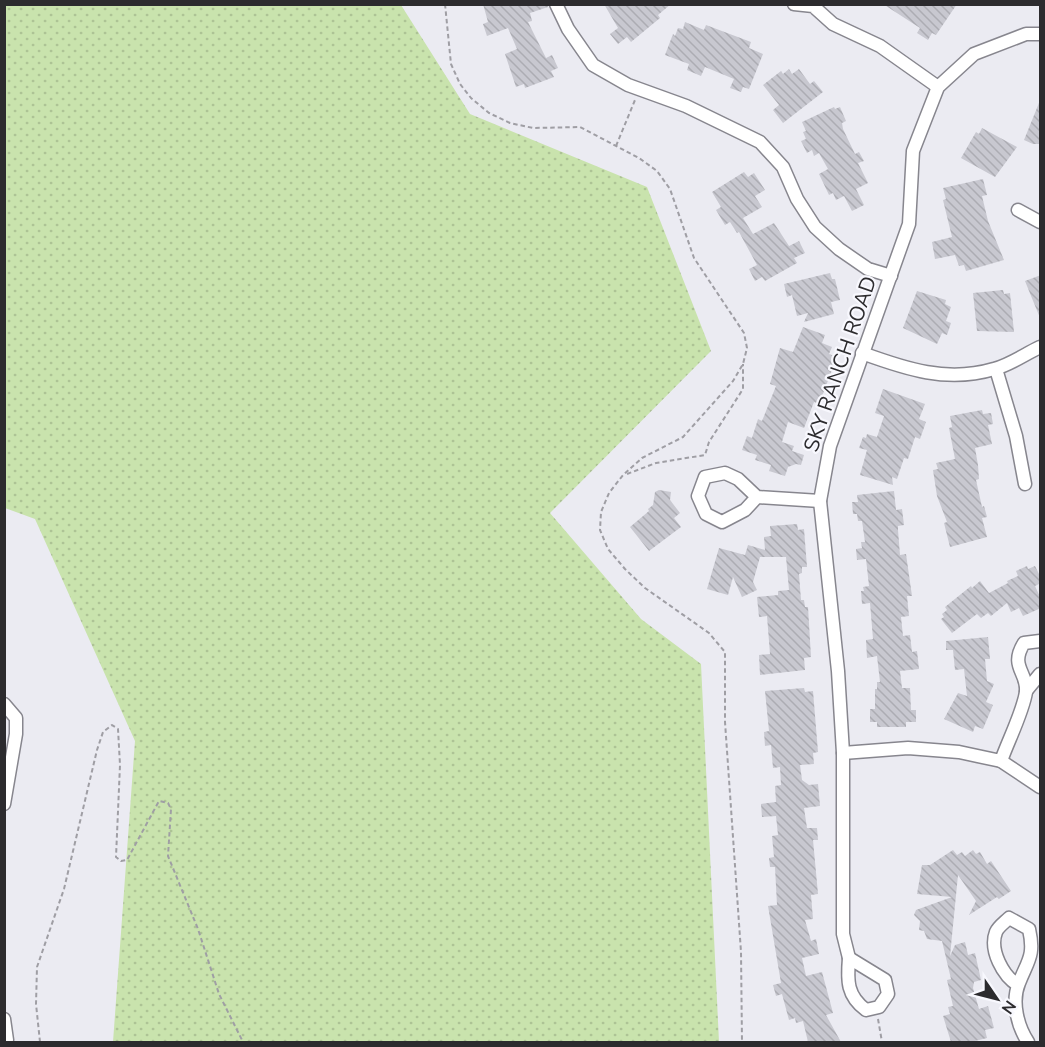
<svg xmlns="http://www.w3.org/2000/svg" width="1045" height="1047" font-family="'Nunito Sans',sans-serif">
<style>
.green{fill:url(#green-dots)}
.building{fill:url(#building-back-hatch)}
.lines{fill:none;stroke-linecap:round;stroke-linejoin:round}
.street-casing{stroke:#87868e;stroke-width:15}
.path{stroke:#9f9ea4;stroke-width:2;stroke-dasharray:4.5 3;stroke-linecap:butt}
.street{stroke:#fff;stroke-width:12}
.labels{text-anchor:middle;stroke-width:4.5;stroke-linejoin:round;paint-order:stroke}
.street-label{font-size:21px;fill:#2c2b2e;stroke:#f8f8fe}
</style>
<defs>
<pattern id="green-dots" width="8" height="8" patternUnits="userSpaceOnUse" patternTransform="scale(1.5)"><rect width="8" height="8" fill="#c9e3ad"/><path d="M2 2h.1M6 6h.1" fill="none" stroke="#adc395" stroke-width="1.8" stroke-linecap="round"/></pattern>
<pattern id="building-back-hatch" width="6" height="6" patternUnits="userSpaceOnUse" patternTransform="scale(1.5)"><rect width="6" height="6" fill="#c8c8d0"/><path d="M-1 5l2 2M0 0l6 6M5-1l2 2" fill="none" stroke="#acacb3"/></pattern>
</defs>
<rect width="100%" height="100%" fill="#ebebf2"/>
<path class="green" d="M5,4L401,5L470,114L647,187L711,351L550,513L641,619L701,664L719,1042H113L135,741L35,519L5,508Z"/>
<g class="building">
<path d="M483,4H548V7L530,13L532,21L528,22L546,58L552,55L558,68L551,71L554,77L525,88L524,84L516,87L505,54L517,49L508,28L487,36L483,24L488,22Z"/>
<path d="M604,4H671L658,15L660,18L631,42L627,37L618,44L610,34L618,28Z"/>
<path d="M883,4H957L936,35L932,33L928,40L917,33L920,28Z"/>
<path d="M685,22L704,30L706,25L751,42L749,48L763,54L749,89L743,87L741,92L730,88L734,79L705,67L701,76L687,70L689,64L665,55L673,34L675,36L678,28L683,29Z"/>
<path d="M789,69L792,74L799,69L810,84L814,81L823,92L783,123L773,110L779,105L763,85L781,71L783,74Z"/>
<path d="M1041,98V144H1033L1024,140Z"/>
<path d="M834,107L835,109L840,107L846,121L842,123L843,129L855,154L859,152L864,161L858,163L868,183L856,189L864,205L852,211L844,196L836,200L833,193L829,195L819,174L828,169L819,153L814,156L812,150L807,153L801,141L806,139L803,132L806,131L802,122Z"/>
<path d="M982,128L1017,147L995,177L961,158L976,132L979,134Z"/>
<path d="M744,172L748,177L754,173L765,190L755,196L762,207L743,218L753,234L774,223L789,246L799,241L805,253L794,258L797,263L765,281L762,277L755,281L749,269L757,265L739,232L737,233L730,222L725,225L716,210L721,207L712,192Z"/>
<path d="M983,179L987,195L982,196L988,221L1004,260L966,271L964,265L959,266L955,255L935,259L932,242L952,237L943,200L946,199L943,188Z"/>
<path d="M830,273L832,279H835L840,300L831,302L834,314L804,322L808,313L797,316L792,295L787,297L784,284Z"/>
<path d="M1041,275V318H1040L1025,281Z"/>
<path d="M1003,290L1004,294L1010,293L1014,332L977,331L973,293Z"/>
<path d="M917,291L946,300L945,304L951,307L946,321L951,323L947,335L942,333L937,344L903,328Z"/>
<path d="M803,327L825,335L822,343L832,347L829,354L837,357L819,404L814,402L804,428L788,422L782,442L794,446L792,451L804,455L801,465L796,464L788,467L785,476L769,471L771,465L755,460L757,455L742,450L747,436L752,438L758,419L762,421L776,386L770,384L780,348L793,352Z"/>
<path d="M883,389L925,404L919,419L926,422L920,439L915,437L908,459L904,458L897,479L892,477L893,485L860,475L867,450L859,448L863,437L866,438L867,434L877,437L884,416L875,413Z"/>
<path d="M982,410L983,414L991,413L993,424L988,425L992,444L975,448L978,465L979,479L976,480L982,507L984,506L987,517L982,518L987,537L950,547L944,523L947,522L937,496L933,470L938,469L936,463L955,459L949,428L952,427L950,416Z"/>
<path d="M659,490L671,492L670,500L680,513L674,518L681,527L649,551L630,527L649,511L648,509L653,505L655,492Z"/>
<path d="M894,491L896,510L902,509L904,525L898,526V530L900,555L906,554L912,596H907L909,616L901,617L903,636L910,635L912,652L917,651L919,669L900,671L902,688H910L911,710H916V722H906V727H877V722H870V709H875V689H877V682H880L877,656L867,658L866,640L873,639L870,603L862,604L861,591H864L863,587L869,586L866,559L857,560L856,549L862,548L861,542H865L862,521H858L857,514H853L852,502H858L857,495Z"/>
<path d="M797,524L798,530L804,529L807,567H802V573L799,574L801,600H804L805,607H808L811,657L804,658L805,670L760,675L759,655L770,654L767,616L759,617L757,597L778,595V591L789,590L786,557H760L753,582L757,590L742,597L733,577L728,595L707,589L719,548L745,555L748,545L765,550L764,537L771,536L770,526Z"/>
<path d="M1027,566L1028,569L1035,566L1041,578V583L1035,586L1041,599V608L1023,616L1019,608L1011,612L1007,603L991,616L988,613L981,618L977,614L952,633L941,619L944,617L942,614L947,610L945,607L971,586L972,588L980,581L989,593L1008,583L1007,581L1018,576L1016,571Z"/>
<path d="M988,637L990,659H985L987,681L994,684L986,702L993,705L983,729L975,726L973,732L944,719L958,693L967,696L964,669L955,670L953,650H946V641Z"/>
<path d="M804,688L805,692L813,691L818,752L813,753L814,764L800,765L802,780L809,785L818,784L820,806L804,808L807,828H817L818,840H813L818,894L811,895L813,919L805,920L811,941L816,939L819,954L802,958L806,976L822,972L833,1013L826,1015L841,1042H808L803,1021L796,1023L795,1018L789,1020L782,994L776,996L773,985L781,983L768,906L777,905L775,867H770L769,858L774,857L772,836L778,835L776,816L762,817L761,804L776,802L775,786L781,785L780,767L773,768L771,745L765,746L764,732L769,731L765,691Z"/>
<path d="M953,850L957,855L962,852L965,856L973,850L976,854L980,852L987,864L991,861L1011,891L999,899L997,897L969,915L976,901L958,875L950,956L955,945L965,942L968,955L975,953L981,980L974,982L973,988L979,1009L988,1006L994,1028L985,1030L987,1038L971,1042H951L943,1016L950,1014L948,1007L953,1006L947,980L951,979L942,941L927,939L924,931L919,930L920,921L914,915L916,910L952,897L917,894L922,865H930Z"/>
</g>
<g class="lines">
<g class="street-casing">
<g id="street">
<path d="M556,4L568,29L593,65L628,85L686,106L760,142L783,167L797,199L815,227L839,249L868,269L891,276"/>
<path d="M794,4L813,6L833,24L880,46L938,87"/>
<path d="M1018,210L1040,222"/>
<path d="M862,353C906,369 947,383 994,369C1010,365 1025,354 1040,347"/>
<path d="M996,369L1016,436L1025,484"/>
<path d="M757,497L745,510L722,522L706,514L698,496L705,477L725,473L738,479L757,497L820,501"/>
<path d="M1026,691L1040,674"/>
<path d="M4,704L16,718V734L4,804"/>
<path d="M843,753L908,748L959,752L1001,761L1040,787"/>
<path d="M1001,761C1008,741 1023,712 1026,692C1028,672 1009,667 1024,643L1040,641"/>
<path d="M849,958L843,934V753L838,671L820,501L830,446L909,224L913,151L938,87L974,54L1026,34H1040"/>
<path d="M849,958L885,980L888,994L879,1007L866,1010C847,996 847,981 849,958Z"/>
<path d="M1018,985C1003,976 989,950 996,932C998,927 1005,922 1009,918L1029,929C1035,956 1028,960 1019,983C1011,1002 1018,1027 1028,1042"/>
<path d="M4,1019L7,1040"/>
</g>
</g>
<g class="path">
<path d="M445,4L451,64L460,84L471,98L489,113L510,123L533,128L580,127L639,158L657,171L670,189L694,258L744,333L747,348L743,364L733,381L683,437L642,458L623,475L609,493L601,512L600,530L608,549L625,569L645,588L709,633L725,652V722L741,952L742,1042"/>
<path d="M4,9L5,4"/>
<path d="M616,146L635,100"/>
<path d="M627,474L656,463L705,455L709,442L743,389V364"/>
<path d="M878,1019L882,1042"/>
<path d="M40,1042L36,1004L37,967L64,889L97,750L103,732L112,725L118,729L120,765L116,857L121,861L127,860L159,801L168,803L171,809L168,856L198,929L219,994L243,1042"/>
</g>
<use href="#street" class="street"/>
</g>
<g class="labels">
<g class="street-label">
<text transform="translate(840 364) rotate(-71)" y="7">SKY RANCH ROAD</text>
</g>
</g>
<rect width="1045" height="1047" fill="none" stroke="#2c2b2e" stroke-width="12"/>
<g transform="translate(997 999) rotate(125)" stroke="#f8f8fe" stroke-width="4.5" paint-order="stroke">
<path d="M0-4.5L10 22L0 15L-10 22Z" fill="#2c2b2e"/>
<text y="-9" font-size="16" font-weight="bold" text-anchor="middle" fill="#2c2b2e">N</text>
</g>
</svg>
